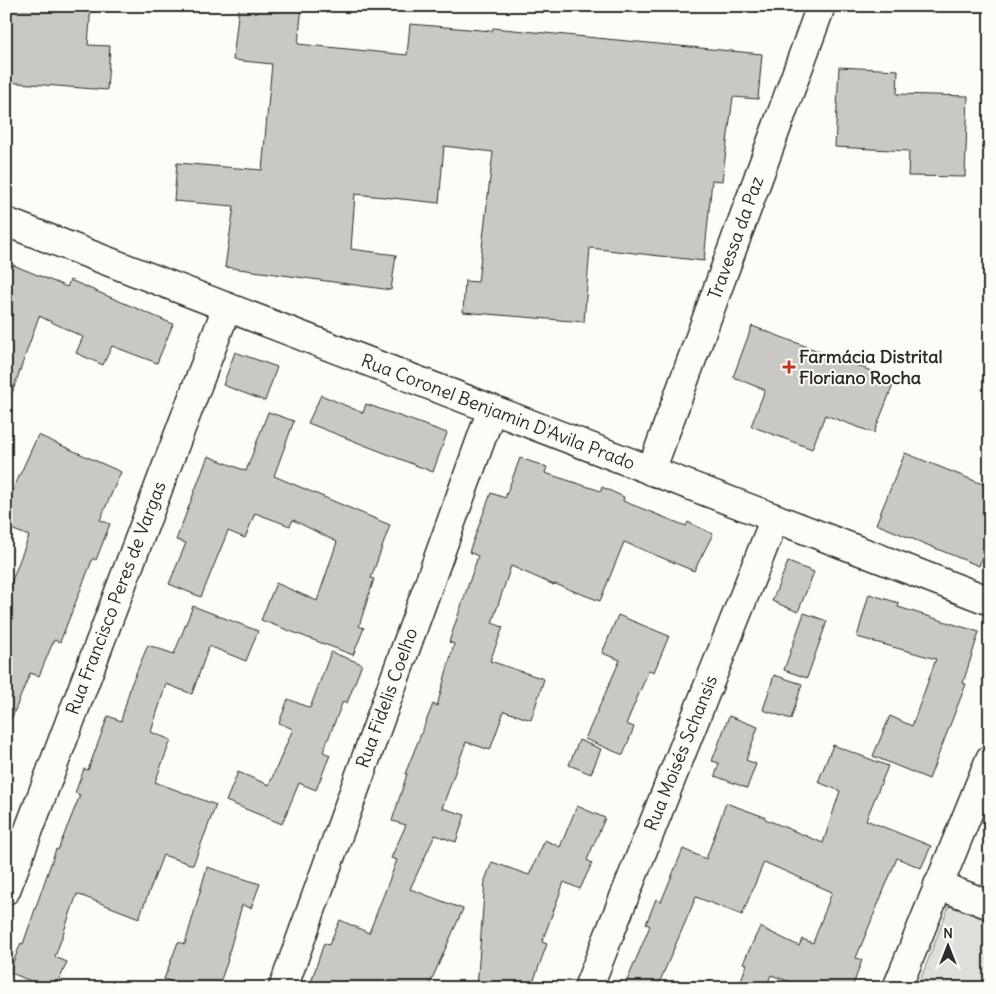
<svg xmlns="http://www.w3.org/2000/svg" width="996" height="994" font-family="Delius,sans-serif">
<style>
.green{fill:#dfdeda;stroke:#858482}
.building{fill:#c9c8c4;stroke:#2b2b2b}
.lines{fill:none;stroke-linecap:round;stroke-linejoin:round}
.minor-casing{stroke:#2b2b2b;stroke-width:31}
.minor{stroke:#fdfcf7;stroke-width:28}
.poi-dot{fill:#c8321e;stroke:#fdfcf7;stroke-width:2}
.labels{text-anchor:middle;stroke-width:4;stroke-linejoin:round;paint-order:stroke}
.street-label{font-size:18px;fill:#2b2b2b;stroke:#fdfcf7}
.poi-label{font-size:18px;font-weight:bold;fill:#2b2b2b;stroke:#fdfcf7;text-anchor:start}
</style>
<rect width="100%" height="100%" fill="#fdfcf7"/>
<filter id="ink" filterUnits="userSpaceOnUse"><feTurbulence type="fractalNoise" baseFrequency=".02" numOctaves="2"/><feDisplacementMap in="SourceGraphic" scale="10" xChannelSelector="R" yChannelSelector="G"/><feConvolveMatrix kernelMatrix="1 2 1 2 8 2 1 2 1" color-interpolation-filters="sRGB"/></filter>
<g filter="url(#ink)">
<path class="green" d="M949,906L990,921V988H917Z"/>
<g class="building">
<path d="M6,6H91L88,45L110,46L107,90L6,82Z"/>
<path d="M239,6H302L298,44L407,55L410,24L492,31L493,28L762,54L758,99L733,97L722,181L712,180L704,261L590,248L584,322L463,312L465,281L478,282L493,152L444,146L439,203L355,194L351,249L396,255L391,290L225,267L234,206L174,201L177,163L262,170L272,64L233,60Z"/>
<path d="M839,67L898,70L897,94L968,96L965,177L908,176L909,151L835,147Z"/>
<path d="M13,265L67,287L70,280L173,324L157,363L112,346L103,365L76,353L83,337L39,316L10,399L6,398V333L13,313L6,310V282Z"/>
<path d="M752,326L895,380L874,433L825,415L812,449L751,426L765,390L733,377Z"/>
<path d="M235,352L277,367L265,401L223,385Z"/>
<path d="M321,395L363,413L366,404L447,433L433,472L308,423Z"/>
<path d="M268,412L294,421L274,476L390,525L371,578L374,579L359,626L364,628L353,655L261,620L276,583L317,601L337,542L293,520L290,526L255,513L245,538L228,531L201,597L169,584L186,543L176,540L208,456L246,471Z"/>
<path d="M38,435L121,472L100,520L110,524L96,560L93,558L60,642L54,640L39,676L30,673L7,730L6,596L29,536L6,527V505Z"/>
<path d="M905,453L990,487V538L979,566L876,524Z"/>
<path d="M520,458L547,467L545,473L601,491L602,487L624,497L623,501L686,526L688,522L713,534L694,571L624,542L600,601L555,584L554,585L511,566L492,623L503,627L490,661L544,679L531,720L504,711L490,750L466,742L442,808L465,815L456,842L435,835L410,889L463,909L428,988H309L324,943L329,945L340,920L369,933L397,860L391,858L406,825L392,821L407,774H405L433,704L437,706L454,644L449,642L478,556L469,552L491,493L505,498Z"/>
<path d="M788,562L814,572L798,612L772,601Z"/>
<path d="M869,594L899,603L898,607L979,632L963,683L966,684L929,779L873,756L890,716L912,726L936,659L857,637Z"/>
<path d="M193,606L258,631L246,661L209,646L192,694L166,684L151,732L171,740L155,782L216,805L193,865L163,855L139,918L77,894L55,957L67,962L56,988H47L9,972L21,943L23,944L56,849L58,850L80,795L75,793L84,769L88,770L108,716L121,721L131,685L148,645L174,654Z"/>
<path d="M804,613L827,621L807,678L784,670Z"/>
<path d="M618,615L669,636L654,672L649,670L626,724L634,727L623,755L585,739L620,660L602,653Z"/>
<path d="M331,652L362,664L347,703L343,701L323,752L330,755L316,790L299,783L282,824L226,801L238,772L269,785L293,729L279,723L288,699L310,708Z"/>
<path d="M774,675L802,684L791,719L763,710Z"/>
<path d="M729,716L758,727L746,760L756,764L747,788L715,776L719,763L712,761Z"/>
<path d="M579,740L601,749L591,774L569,765Z"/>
<path d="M833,745L888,766L866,820L931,846L921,868L897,858L856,958L862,960L852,988H808L771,975L766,988H738L747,964L743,963L760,927L799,946L802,939L813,943L832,892L764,862L742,915L696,897L657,988H624L650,926L646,924L656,899L661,902L683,849L706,859L726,803L765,817V819L823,843L840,791L818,782Z"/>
<path d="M577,806L605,818L587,860L592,863L580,889L564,882L542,942L547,944L531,988H477L485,880L492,862L529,875L545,840L560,847Z"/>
<path d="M207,867L260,884L251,908L242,905L227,960H228L218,988H189L164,979L178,942L185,944Z"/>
</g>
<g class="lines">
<g class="minor-casing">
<g id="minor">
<path d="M6,222L990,601"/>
<path d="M651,471L821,6"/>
<path d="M938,885L990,905"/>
<path d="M6,890L227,307"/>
<path d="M283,988L492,409"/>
<path d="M588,988L775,518"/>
<path d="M897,988L990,759"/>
</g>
</g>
<use href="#minor" class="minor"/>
</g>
</g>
<path class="poi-dot" d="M786.5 359.5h5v5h5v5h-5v5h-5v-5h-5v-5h5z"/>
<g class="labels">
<g class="street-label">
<text transform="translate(736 238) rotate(-70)" y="6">Travessa da Paz</text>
<text transform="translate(498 412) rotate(21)" y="6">Rua Coronel Benjamin D'Avila Prado</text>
<text transform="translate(116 598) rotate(-69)" y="6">Rua Francisco Peres de Vargas</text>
<text transform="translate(387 698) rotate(-70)" y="6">Rua Fidelis Coelho</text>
<text transform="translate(681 753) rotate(-68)" y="6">Rua Moisés Schansis</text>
</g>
<g class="poi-label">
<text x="799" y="363">Farmácia Distrital<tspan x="799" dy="21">Floriano Rocha</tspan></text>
</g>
</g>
<rect width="996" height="994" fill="none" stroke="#fdfcf7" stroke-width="25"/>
<rect x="12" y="12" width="971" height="969" fill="none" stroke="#2b2b2b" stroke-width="2" filter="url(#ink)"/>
<g transform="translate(948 946)" stroke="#fdfcf7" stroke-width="4" paint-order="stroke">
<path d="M0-4L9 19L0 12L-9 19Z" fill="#2b2b2b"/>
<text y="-8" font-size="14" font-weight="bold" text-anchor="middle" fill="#2b2b2b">N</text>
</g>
</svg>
